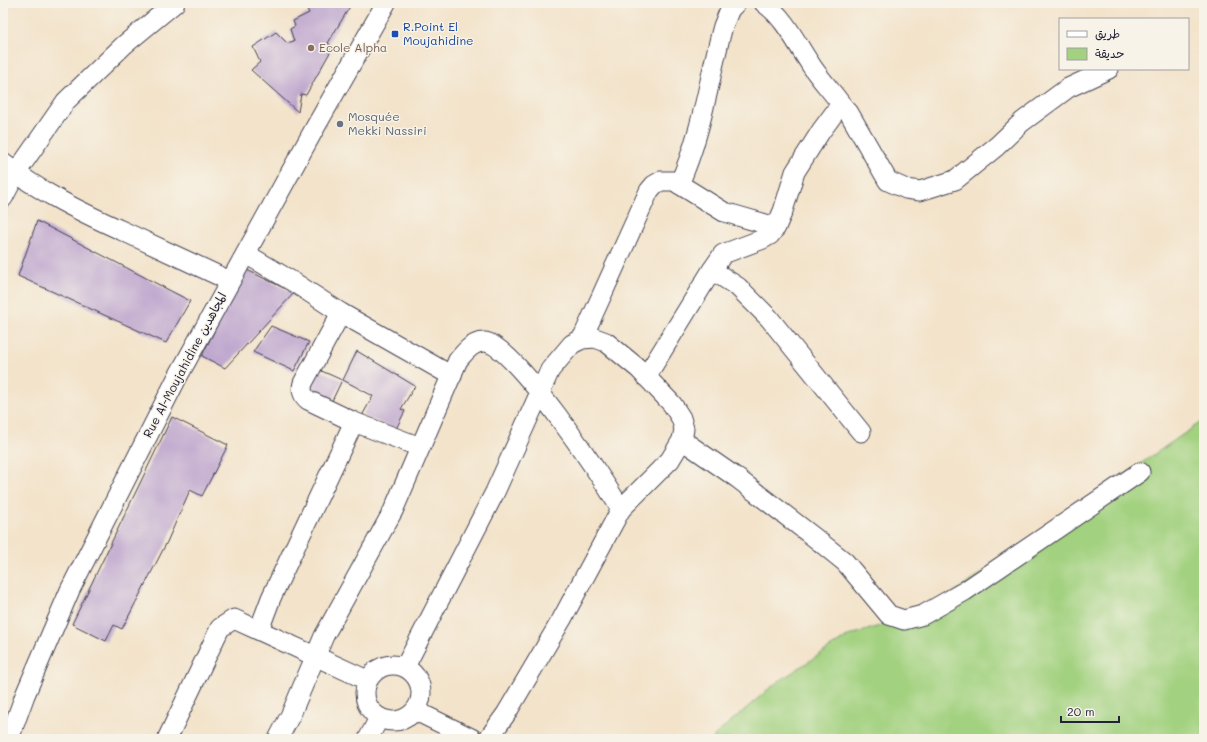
<svg xmlns="http://www.w3.org/2000/svg" width="1207" height="742" font-family="Mali,'Playpen Sans Arabic',sans-serif">
<style>
.green{fill:#a2d17f;stroke:#627a5d}
.building{fill:#bea6ce}
.lines{fill:none;stroke-linecap:round;stroke-linejoin:round}
.street-casing{stroke:#413f50;stroke-width:21}
.street{stroke:#fff;stroke-width:19}
.transit-dot{fill:#1a4fb4;stroke:#f7f3e8;stroke-width:1.5}
.education-dot{fill:#8d6e63;stroke:#f7f3e8;stroke-width:1.5}
.worship-dot{fill:#6b7280;stroke:#f7f3e8;stroke-width:1.5}
.labels{text-anchor:middle;stroke-width:3;stroke-linejoin:round;paint-order:stroke}
.transit-label{font-size:12px;fill:#164399;stroke:#f7f3e8;text-anchor:start}
.education-label{font-size:12px;fill:#785e54;stroke:#f7f3e8;text-anchor:start}
.worship-label{font-size:12px;fill:#5b616d;stroke:#f7f3e8;text-anchor:start}
.street-label{font-size:12px;fill:#22223b;stroke:#f7f3e8}
</style>
<rect width="100%" height="100%" fill="#f7f3e8"/>
<filter id="ink" filterUnits="userSpaceOnUse"><feTurbulence type="fractalNoise" baseFrequency=".025" numOctaves="2"/><feDisplacementMap in="SourceGraphic" scale="8" xChannelSelector="R" yChannelSelector="G"/><feConvolveMatrix kernelMatrix="1 2 1 2 8 2 1 2 1" color-interpolation-filters="sRGB"/></filter>
<filter id="wash" filterUnits="userSpaceOnUse"><feTurbulence type="fractalNoise" baseFrequency=".012" numOctaves="4" result="noise"/><feDisplacementMap in="SourceGraphic" scale="16" xChannelSelector="R" yChannelSelector="G"/><feGaussianBlur stdDeviation="0.9" result="paint"/><feColorMatrix in="noise" values="0 0 0 0 0 0 0 0 0 0 0 0 0 0 0 0 0 1.4 0 .05"/><feComposite in="paint" operator="in"/></filter>
<g filter="url(#wash)">
<rect width="100%" height="100%" fill="#f3e3ca"/>
<path class="green" d="M1204,420V739H713L715,735L776,683L848,636L923,612L962,587Z"/>
<g id="blocks">
<g class="building">
<path d="M316,3H352L328,43L333,47L306,95L301,94L298,112L251,70L260,62L253,47L276,32L287,43L294,41L290,29L295,26L293,21L309,13L307,9Z"/>
<path d="M37,221L190,301L166,343L18,276Z"/>
<path d="M245,269L294,293L225,368L202,356Z"/>
<path d="M271,326L309,342L294,371L253,352Z"/>
<path d="M357,351L415,386L401,409L405,411L396,429L365,417L363,414L373,396L343,380Z"/>
<path d="M317,369L342,380L330,405L306,393Z"/>
<path d="M172,417L228,445L202,496L190,490L167,542L122,629L114,625L106,641L72,624Z"/>
</g>
</g>
</g>
<g filter="url(#ink)">
<use href="#blocks" fill-opacity="0" stroke="#413f50" stroke-width="1"/>
<g class="lines">
<g class="street-casing">
<g id="street">
<path d="M841,104L849,113L888,181L906,189L920,191L955,180L997,146L1022,122L1068,88L1109,69"/>
<path d="M3,163C39,192 83,213 125,232C160,248 195,265 230,281"/>
<path d="M679,184C702,134 709,78 723,26L730,9L736,3"/>
<path d="M3,198L16,173L66,101L124,45L175,3"/>
<path d="M246,254L295,283L341,313L452,376"/>
<path d="M712,270L738,287L769,318L861,432"/>
<path d="M341,313L303,383C301,390 302,395 308,400L354,422L420,447"/>
<path d="M582,339L649,191L654,185L661,181H674L724,212L776,227"/>
<path d="M646,377L712,270L723,254L763,239L770,235L776,227L783,211L795,172L821,131L841,104C831,90 818,77 809,62C795,41 785,18 764,3"/>
<path d="M682,440L737,478L815,538L845,562L889,615L904,620L923,615L965,591L1140,472"/>
<path d="M259,630L271,598L354,422"/>
<circle cx="393" cy="693" r="28"/>
<path d="M405,667L495,492L550,370L572,344L582,339L595,338L606,342L639,369L672,404L681,418L684,429L682,440L670,460L621,509L562,619L506,714L488,739"/>
<path d="M416,711L473,739"/>
<path d="M9,739L25,695L70,590L177,378L316,126L386,3"/>
<path d="M167,739L220,628L234,619L367,680"/>
<path d="M278,739L291,714L324,636L393,511L458,360C465,352 473,341 485,342C515,345 603,480 621,509"/>
<path d="M368,739L379,718"/>
</g>
</g>
<use href="#street" class="street"/>
</g>
</g>
<rect class="transit-dot" x="391" y="30" width="8" height="8" rx="2"/>
<circle class="education-dot" cx="311" cy="48" r="4"/>
<circle class="worship-dot" cx="340" cy="124" r="4"/>
<g class="labels">
<g class="transit-label">
<text x="403" y="31">R.Point El<tspan x="403" dy="14">Moujahidine</tspan></text>
</g>
<g class="education-label">
<text x="319" y="52">Ecole Alpha</text>
</g>
<g class="worship-label">
<text x="348" y="121">Mosquée<tspan x="348" dy="14">Mekki Nassiri</tspan></text>
</g>
<g class="street-label">
<text transform="translate(185 365) rotate(-62)" y="4">Rue Al-Moujahidine المجاهدين</text>
</g>
</g>
<rect width="1207" height="742" fill="none" stroke="#f7f3e8" stroke-width="16"/>
<rect x="1059" y="18" width="130" height="52" fill="#f7f3e8" stroke="#a29fa3"/>
<rect x="1067" y="31" width="20" height="6" fill="#ffffff" stroke="#a29fa3"/>
<text x="1095" y="38" font-size="12" fill="#22223b">طريق</text>
<rect x="1067" y="48" width="20" height="12" fill="#a2d17f" stroke="#a29fa3"/>
<text x="1095" y="58" font-size="12" fill="#22223b">حديقة</text>
<path d="M1061 716v6h58v-6" fill="none" stroke="#22223b" stroke-width="2"/>
<text x="1067" y="716" font-size="12" fill="#22223b" stroke="#f7f3e8" stroke-width="3" paint-order="stroke">20 m</text>
</svg>
